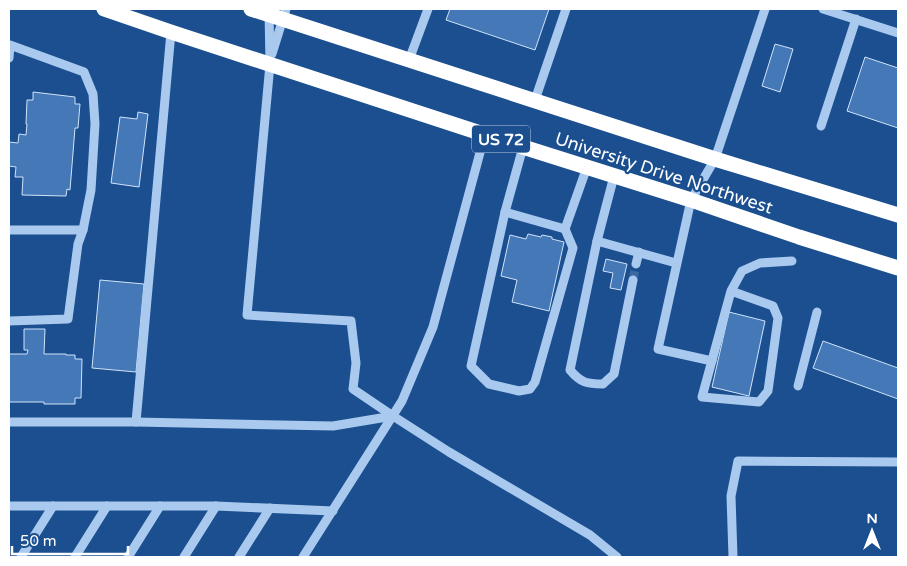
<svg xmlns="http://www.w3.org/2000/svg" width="907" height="566" font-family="'Varela Round',sans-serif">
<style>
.building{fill:#4478b7;stroke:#cfe3fa}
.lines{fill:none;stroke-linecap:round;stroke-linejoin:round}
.minor-tunnel{stroke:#3d69a0;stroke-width:9;stroke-dasharray:9 4.5;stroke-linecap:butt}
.minor{stroke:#a9c9ee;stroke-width:9}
.highway{stroke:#fff;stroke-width:15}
.labels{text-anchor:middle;stroke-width:4.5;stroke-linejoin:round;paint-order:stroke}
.shield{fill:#1b4f8f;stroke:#bbcadd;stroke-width:1}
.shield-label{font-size:16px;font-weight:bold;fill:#fff}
.street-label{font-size:18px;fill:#fff;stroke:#1b4f8f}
</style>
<rect width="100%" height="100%" fill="#1b4f8f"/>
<g class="building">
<path d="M450,9H549L535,50L446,20Z"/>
<path d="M775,44L793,49L780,92L762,86Z"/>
<path d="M865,57L898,68V128L847,111Z"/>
<path d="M33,92L75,97V104H80L78,128H75L70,190L67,189L66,196L22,195L23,177H15L16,167L9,166V142L18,143L19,134L26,135L27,124H26L27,100H33Z"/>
<path d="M138,112L148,114L139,187L111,183L120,117L137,119Z"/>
<path d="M528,234L541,237L542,235L552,237V239L564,242L549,311L512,302L517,280L501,276L510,235L526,239Z"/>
<path d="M606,259L627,264L621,290L610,288L613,273L603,271Z"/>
<path d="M100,280L144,284L136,372L92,368Z"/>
<path d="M729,312L765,321L749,396L712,387Z"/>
<path d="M24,329H45L44,354H66V355H75V359H82L81,398H75V404H44V402H9V354H27L28,350H24Z"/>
<path d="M823,341L898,368V399L813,368Z"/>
</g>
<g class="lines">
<path class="minor-tunnel" d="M633,280L636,264"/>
<g class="minor">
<path d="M823,9L898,33"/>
<path d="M269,11L270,64L247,315L351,321L356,363L353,389L393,416L449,452L590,535L617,557"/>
<path d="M272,54L286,9"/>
<path d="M9,58L10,45L84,72L93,94L95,124L91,190L83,230L78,244L68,319L9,321"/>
<path d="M409,60L428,9"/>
<path d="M535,100L566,9"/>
<path d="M821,126L856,19"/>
<path d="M523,147L505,212L471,366L489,384L519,391L530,389L535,382L573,248L565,229L587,167"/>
<path d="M614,176L597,241L570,370C581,383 587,384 603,384L614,374L633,280"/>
<path d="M505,212L565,229"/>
<path d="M9,230H83"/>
<path d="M597,241L676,263"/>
<path d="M636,264L639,252"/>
<path d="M731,291L773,306L778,318L768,391L759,402L702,397L731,291L742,271L760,263L792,261"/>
<path d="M712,361L658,349L691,200L715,159L765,9"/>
<path d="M798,386L817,312"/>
<path d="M9,422H136L333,426L393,416"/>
<path d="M136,422L171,32"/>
<path d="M9,506H216L333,511"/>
<path d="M21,557L53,506"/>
<path d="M75,557L107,506"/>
<path d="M128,557L160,506"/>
<path d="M184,557L216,506"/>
<path d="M239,557L270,508"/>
<path d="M303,557L402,401L433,327L485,134"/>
<path d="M733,557L731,496L738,461L898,462"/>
</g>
<g class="highway">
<path d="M104,9L171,32L523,147L691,200L799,237L898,268"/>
<path d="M251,9L715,159L898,215"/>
</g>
</g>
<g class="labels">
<rect class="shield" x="472" y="125.5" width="58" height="27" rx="4"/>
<g class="shield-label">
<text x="501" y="145">US 72</text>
</g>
<g class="street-label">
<text transform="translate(664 173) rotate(18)" y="6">University Drive Northwest</text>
</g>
</g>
<rect width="907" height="566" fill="none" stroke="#ffffff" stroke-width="20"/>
<g transform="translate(872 531)" stroke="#1b4f8f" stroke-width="4" paint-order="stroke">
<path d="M0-4L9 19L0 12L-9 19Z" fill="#ffffff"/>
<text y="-8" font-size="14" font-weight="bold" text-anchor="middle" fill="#ffffff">N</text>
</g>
<path d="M12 546v8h116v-8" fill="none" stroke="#ffffff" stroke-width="2.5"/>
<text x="20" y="546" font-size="15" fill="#ffffff" stroke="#1b4f8f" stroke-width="4" paint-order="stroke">50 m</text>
</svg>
